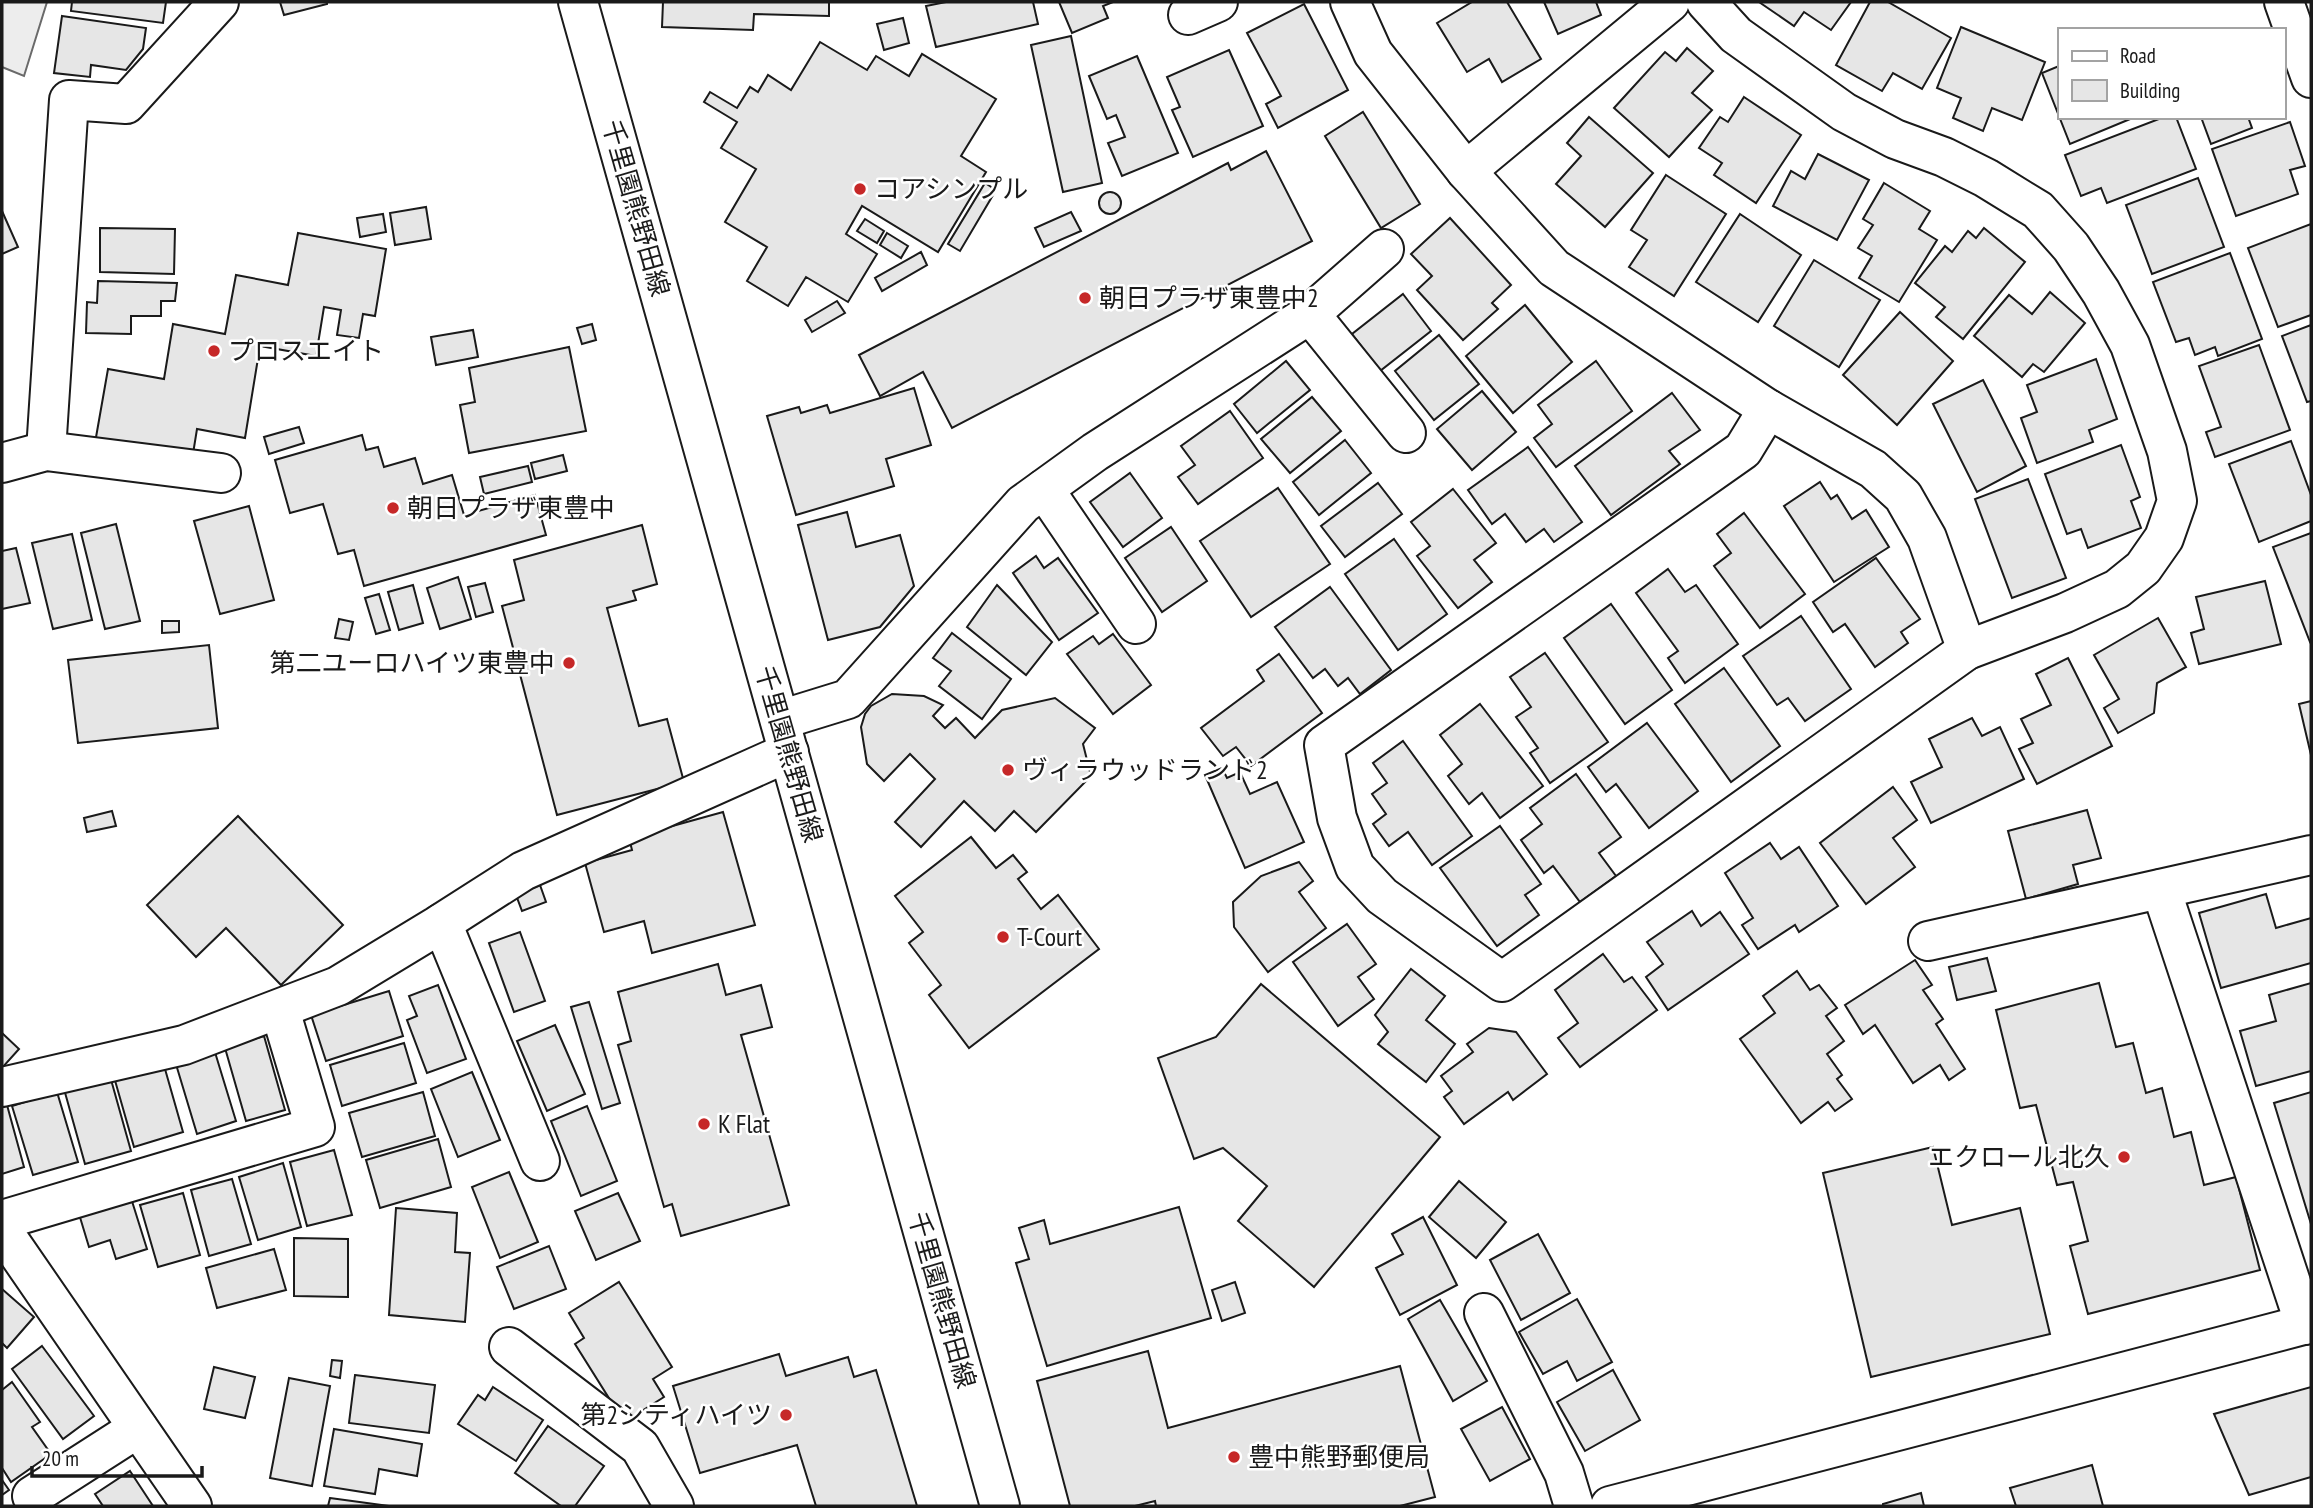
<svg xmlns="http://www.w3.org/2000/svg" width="2313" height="1508" font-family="'PT Sans Narrow','Noto Sans JP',sans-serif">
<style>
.built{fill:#ededed;stroke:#6a6a6a;stroke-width:2}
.building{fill:#e6e6e6;stroke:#1a1a1a;stroke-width:2}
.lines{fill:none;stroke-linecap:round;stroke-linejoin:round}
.minor-casing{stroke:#1a1a1a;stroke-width:42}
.minor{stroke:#fff;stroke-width:38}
.poi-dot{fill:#c62828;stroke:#fff;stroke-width:2.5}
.labels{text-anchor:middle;stroke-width:5;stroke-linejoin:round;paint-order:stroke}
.poi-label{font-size:26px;fill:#1a1a1a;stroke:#fff;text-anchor:start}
.street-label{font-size:26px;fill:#1a1a1a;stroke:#fff}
</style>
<rect width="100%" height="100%" fill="#fff"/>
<path class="built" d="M2,2H47L24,76L2,67Z"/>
<g class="building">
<path d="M72,2H166L163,23L71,11Z"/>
<path d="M280,2H327V4L284,15Z"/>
<path d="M663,2H829V16L754,14L753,30L662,27Z"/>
<path d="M946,2H1033L1038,24L936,47L926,6Z"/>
<path d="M1059,2H1113L1103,6L1108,18L1072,33Z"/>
<path d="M1472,2H1507L1541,59L1502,82L1489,59L1467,72L1437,23Z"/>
<path d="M1544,2H1596L1601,15L1558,34Z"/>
<path d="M1759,2H1851L1831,30L1804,12L1794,26Z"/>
<path d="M1870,2H1888L1951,38L1922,89L1893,73L1882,91L1836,65Z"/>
<path d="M1304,4L1348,90L1278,128L1266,104L1281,96L1247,33Z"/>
<path d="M62,16L146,28L143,49L126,70L91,65L90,77L54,73Z"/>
<path d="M903,18L909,43L884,50L877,24Z"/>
<path d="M1961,27L2045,62L2022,120L1992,108L1983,131L1953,118L1961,98L1937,88Z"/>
<path d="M1071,36L1102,183L1063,192L1031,45Z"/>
<path d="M820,42L867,70L876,56L909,76L922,54L996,99L961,156L986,172L938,252L862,206L846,234L877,254L848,302L806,277L788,306L747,281L767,247L725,222L756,169L721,148L737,122L704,102L710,92L737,108L750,87L758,92L768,75L791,90Z"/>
<path d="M1687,48L1713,71L1692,93L1712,110L1669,157L1614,108L1665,52L1676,61Z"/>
<path d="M1229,50L1263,126L1193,157L1172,110L1180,107L1167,77Z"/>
<path d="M1137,56L1178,153L1122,176L1108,143L1125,137L1116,115L1107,119L1089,76Z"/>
<path d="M2059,66V117H2135L2070,144L2042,73Z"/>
<path d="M1744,97L1801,135L1756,203L1714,175L1722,163L1699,148L1720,117L1728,122Z"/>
<path d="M1363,112L1420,204L1381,228L1325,136Z"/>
<path d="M1589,117L1653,173L1605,227L1556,184L1581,156L1567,143Z"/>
<path d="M2164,117H2176L2196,169L2107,203L2101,188L2081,196L2065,155Z"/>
<path d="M2201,117H2248L2252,128L2211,144Z"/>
<path d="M2290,122L2305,166L2290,170L2298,194L2236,216L2212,149Z"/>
<path d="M1266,151L1312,241L952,428L923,372L880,396L859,355L1228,163L1231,170Z"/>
<path d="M1818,154L1869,180L1837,240L1773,206L1791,171L1805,179Z"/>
<path d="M1666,175L1726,214L1674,296L1629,267L1647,240L1631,230Z"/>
<path d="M2198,178L2224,247L2152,274L2126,205Z"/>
<path d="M985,183L996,190L960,251L948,244Z"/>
<path d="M1884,183L1930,211L1919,229L1937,240L1899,302L1859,278L1872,256L1858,248L1873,225L1863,219Z"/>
<circle cx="1110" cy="203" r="11"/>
<path d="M426,207L431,239L395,245L390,213Z"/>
<path d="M2,211L18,247L2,254Z"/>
<path d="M1071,212L1081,231L1044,247L1035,228Z"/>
<path d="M383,214L386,232L360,237L357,218Z"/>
<path d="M1740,214L1801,255L1758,322L1696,282Z"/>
<path d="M1450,218L1511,285L1492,303L1498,309L1463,340L1417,290L1432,276L1411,254Z"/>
<path d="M865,219L884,231L877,243L857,231Z"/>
<path d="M2311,224V315L2278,327L2248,248Z"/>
<path d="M100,228L175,229L174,274L100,272Z"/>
<path d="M1984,228L2025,262L1963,339L1936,317L1945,307L1915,283L1945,246L1952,252L1968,231L1976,238Z"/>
<path d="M298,233L386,249L375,316L363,314L359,338L337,335L341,310L324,307L316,356L260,346L245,438L197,429L192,460L95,443L108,369L164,379L173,324L225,334L236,275L288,285Z"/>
<path d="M887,233L908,246L901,258L880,245Z"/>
<path d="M921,252L927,265L882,291L875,278Z"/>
<path d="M2230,253L2262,339L2218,356L2215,347L2195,355L2189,338L2176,342L2153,282Z"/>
<path d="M1814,260L1880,300L1839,367L1774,326Z"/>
<path d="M98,281L177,283L175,301H161V316H131V334L86,333L87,302L97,303Z"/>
<path d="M2050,292L2085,323L2044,372L2033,364L2022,377L1974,336L2009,295L2032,314Z"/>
<path d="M1403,294L1431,331L1380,371L1352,334Z"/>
<path d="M837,301L845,313L812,332L805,320Z"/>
<path d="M1525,305L1572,362L1513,413L1466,356Z"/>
<path d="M1900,312L1953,361L1897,425L1843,375Z"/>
<path d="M592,324L596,340L582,344L577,328Z"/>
<path d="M2311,325V401L2307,402L2282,336Z"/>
<path d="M473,330L478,357L436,365L431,337Z"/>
<path d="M1439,335L1479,384L1434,420L1395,371Z"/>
<path d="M2259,345L2290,430L2215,457L2206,432L2221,427L2199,366Z"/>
<path d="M569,347L586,431L469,453L460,405L475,402L469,368Z"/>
<path d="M2096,359L2117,419L2089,430L2093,442L2037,463L2021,418L2037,412L2027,385Z"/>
<path d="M1286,361L1310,390L1257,433L1234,404Z"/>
<path d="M1596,361L1632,411L1556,467L1534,438L1552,424L1538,405Z"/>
<path d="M1983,380L2026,466L1977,492L1933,404Z"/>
<path d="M914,388L931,445L886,459L894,486L796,515L767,416L799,407L801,413L827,405L830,413Z"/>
<path d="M1482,391L1516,432L1472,470L1437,429Z"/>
<path d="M1672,393L1700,430L1669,451L1680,464L1611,515L1575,466Z"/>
<path d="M1312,397L1341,431L1290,473L1261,439Z"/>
<path d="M1230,411L1263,458L1198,504L1178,477L1195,465L1181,446Z"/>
<path d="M299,427L304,443L269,454L264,437Z"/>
<path d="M362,435L366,450L378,447L384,467L415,458L423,484L452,475L464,515L535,495L546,535L364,586L354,550L338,554L323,504L290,513L275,460Z"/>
<path d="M1345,440L1371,473L1319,515L1293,482Z"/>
<path d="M2291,441L2311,495V521L2259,542L2229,464Z"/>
<path d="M2121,445L2140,497L2131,501L2141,528L2088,548L2081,529L2067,534L2045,474Z"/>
<path d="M1528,447L1582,522L1554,542L1544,529L1526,542L1505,514L1492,524L1468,490Z"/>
<path d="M563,455L567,471L535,479L531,463Z"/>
<path d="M528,466L532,482L484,494L480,477Z"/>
<path d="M1130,473L1162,518L1123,547L1090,502Z"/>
<path d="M2028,479L2066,578L2012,598L1975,499Z"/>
<path d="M1820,482L1831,499L1837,495L1852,519L1866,510L1889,547L1834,582L1784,506Z"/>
<path d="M1378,483L1402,514L1345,557L1321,526Z"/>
<path d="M1278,488L1330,564L1251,617L1200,541Z"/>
<path d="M1453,489L1496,543L1474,560L1492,582L1458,608L1417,556L1430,546L1411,522Z"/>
<path d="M249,506L274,600L220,614L194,521Z"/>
<path d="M847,512L856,547L900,535L914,586L880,627L828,640L798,525Z"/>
<path d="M1744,513L1805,594L1760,628L1714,566L1731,553L1717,534Z"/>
<path d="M116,524L140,621L105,629L81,533Z"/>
<path d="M642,525L657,584L633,591L636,600L607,608L639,726L667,719L684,782L557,815L502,606L524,600L514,560Z"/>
<path d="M1171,527L1207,581L1162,612L1125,558Z"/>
<path d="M2311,533V641L2310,642L2273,547Z"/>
<path d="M72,534L92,620L53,629L32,543Z"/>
<path d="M1394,539L1447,614L1398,650L1345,574Z"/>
<path d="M16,548L30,603L2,609V551Z"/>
<path d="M1036,556L1044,568L1058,558L1098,613L1059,640L1013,573Z"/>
<path d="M1876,558L1920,619L1901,632L1908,643L1875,667L1845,624L1833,632L1813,602Z"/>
<path d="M1668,569L1685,592L1696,585L1738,644L1685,683L1668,658L1678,651L1636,593Z"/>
<path d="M458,577L471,619L440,629L427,588Z"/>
<path d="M2265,581L2281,644L2199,664L2191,633L2204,629L2196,597Z"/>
<path d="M485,583L493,612L476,617L468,587Z"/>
<path d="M413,585L423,623L399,630L388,592Z"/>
<path d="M997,585L1052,642L1026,675L967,627Z"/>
<path d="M1330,587L1391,670L1360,694L1348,678L1338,686L1325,669L1313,678L1275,627Z"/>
<path d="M379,594L390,630L376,634L365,598Z"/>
<path d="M1611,604L1672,690L1625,724L1564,638Z"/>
<path d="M1801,616L1851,689L1805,721L1788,698L1777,705L1743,656Z"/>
<path d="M2158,618L2186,667L2157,683L2154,713L2118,733L2104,708L2119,699L2094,655Z"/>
<path d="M339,619L353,622L349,640L335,638Z"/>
<path d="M162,621H179V632L162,633Z"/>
<path d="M952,633L1011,679L982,719L939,686L951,671L933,658Z"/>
<path d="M1113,634L1151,685L1113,714L1067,654L1093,636L1099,644Z"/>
<path d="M209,645L218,728L78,743L68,660Z"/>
<path d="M1545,653L1608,742L1550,783L1530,753L1538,748L1516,717L1531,707L1510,677Z"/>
<path d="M1279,654L1322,713L1251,766L1236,747L1223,756L1201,728L1264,681L1257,670Z"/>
<path d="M2068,658L2112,746L2037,784L2019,749L2033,743L2021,719L2051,705L2036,674Z"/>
<path d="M1724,668L1780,746L1731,782L1675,704Z"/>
<path d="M892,694L924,696L943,705L933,716L945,728L956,718L975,738L1002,710L1055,698L1095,728L1083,744L1091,776L1036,832L1014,811L995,831L964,801L921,847L895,822L935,779L910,754L884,781L867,764L861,727L865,714L871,706Z"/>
<path d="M2311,701V755L2299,704Z"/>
<path d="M1480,704L1543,786L1500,818L1482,793L1469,804L1448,776L1462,764L1440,735Z"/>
<path d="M1972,718L1982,736L2000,727L2024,779L1931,823L1911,782L1942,767L1929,739Z"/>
<path d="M1647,723L1698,791L1649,828L1616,784L1606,792L1588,767Z"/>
<path d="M1403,741L1472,836L1432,865L1408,832L1389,846L1373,824L1386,814L1372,794L1387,783L1373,763Z"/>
<path d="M1222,768L1227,778L1240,772L1250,794L1277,782L1304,842L1245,868L1205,775Z"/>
<path d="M1576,774L1621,837L1599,853L1616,876L1580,902L1553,866L1544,873L1521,840L1542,824L1530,808Z"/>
<path d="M1893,787L1917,820L1893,838L1915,867L1866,904L1820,843Z"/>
<path d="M2087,810L2101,858L2073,865L2078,884L2026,899L2008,831Z"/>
<path d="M112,811L116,826L87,832L84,818Z"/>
<path d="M723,812L755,925L652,953L644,921L604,932L585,863L632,850L629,838Z"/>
<path d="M238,816L343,925L281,985L226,928L196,957L147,905Z"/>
<path d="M1500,826L1541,884L1525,895L1539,915L1497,946L1440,868Z"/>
<path d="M971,837L996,868L1013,855L1027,872L1018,879L1041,909L1058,895L1099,949L969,1048L929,995L941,985L909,943L923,932L895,896Z"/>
<path d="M1770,843L1781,859L1799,847L1838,906L1799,932L1795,925L1758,949L1742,925L1753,918L1725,873Z"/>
<path d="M1299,862L1313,881L1299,892L1326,928L1268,972L1234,927L1233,902L1261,876Z"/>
<path d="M540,885L546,902L522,911L516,895Z"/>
<path d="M2266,894L2276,928L2311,918V963L2221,988L2199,913Z"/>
<path d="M1692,911L1701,926L1720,912L1749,954L1668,1010L1646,977L1663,964L1647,942Z"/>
<path d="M1347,924L1376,964L1358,977L1374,999L1338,1026L1293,962Z"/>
<path d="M520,932L545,1001L514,1012L489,943Z"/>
<path d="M1603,954L1624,982L1632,977L1657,1010L1580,1067L1558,1038L1578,1023L1555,990Z"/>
<path d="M1987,958L1996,991L1957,1000L1949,967Z"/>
<path d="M1915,960L1932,985L1923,990L1943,1019L1936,1024L1965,1069L1949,1080L1940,1065L1913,1083L1875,1025L1863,1034L1845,1005Z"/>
<path d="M718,964L726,995L761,985L772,1027L741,1035L789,1205L681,1236L672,1204L664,1207L618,1045L631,1041L618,992Z"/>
<path d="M1411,969L1445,996L1426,1020L1455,1044L1426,1082L1378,1044L1388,1032L1375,1015Z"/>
<path d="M1797,971L1810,990L1819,985L1837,1008L1826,1016L1844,1041L1827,1054L1842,1075L1837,1079L1852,1099L1835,1111L1828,1102L1801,1123L1740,1039L1775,1013L1763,996Z"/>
<path d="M2099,983L2116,1047L2133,1043L2146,1093L2162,1088L2174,1137L2191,1132L2204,1185L2236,1177L2260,1270L2088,1314L2070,1246L2088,1241L2073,1182L2057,1185L2036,1105L2020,1108L1996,1010Z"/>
<path d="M2311,983V1071L2256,1086L2240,1031L2276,1021L2269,995Z"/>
<path d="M1261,984L1440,1137L1314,1287L1238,1221L1267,1186L1223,1148L1194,1159L1158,1058L1216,1037Z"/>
<path d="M438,985L466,1059L427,1073L407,1020L417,1016L409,996Z"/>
<path d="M389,991L403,1036L326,1061L311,1015Z"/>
<path d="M589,1002L620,1103L602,1109L571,1007Z"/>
<path d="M555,1025L585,1094L547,1111L517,1041Z"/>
<path d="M1489,1028L1516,1032L1547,1074L1513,1100L1508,1092L1464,1124L1444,1097L1452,1091L1441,1076L1473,1052L1467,1044Z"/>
<path d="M2,1033L19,1049L2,1068Z"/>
<path d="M264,1036L285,1110L246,1121L225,1048Z"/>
<path d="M404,1043L416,1083L342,1106L330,1065Z"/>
<path d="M214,1049L236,1121L197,1134L175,1061Z"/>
<path d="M163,1062L183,1132L134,1147L114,1077Z"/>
<path d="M472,1072L500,1140L458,1157L431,1089Z"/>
<path d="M110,1076L131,1151L85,1164L64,1089Z"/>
<path d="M57,1092L78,1162L33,1175L12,1106Z"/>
<path d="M423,1092L435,1136L362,1157L349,1113Z"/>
<path d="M2311,1092V1224L2274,1103Z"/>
<path d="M7,1105L24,1167L2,1174V1106Z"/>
<path d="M587,1106L617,1181L581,1196L551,1121Z"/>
<path d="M438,1139L451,1187L380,1208L366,1160Z"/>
<path d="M1933,1147L1952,1225L2020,1208L2050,1334L1871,1377L1823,1173Z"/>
<path d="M334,1150L352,1215L307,1226L290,1162Z"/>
<path d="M283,1163L301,1227L258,1240L239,1177Z"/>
<path d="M509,1172L538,1242L500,1258L472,1187Z"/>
<path d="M232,1179L251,1244L209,1256L191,1190Z"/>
<path d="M1459,1181L1506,1222L1476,1258L1429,1217Z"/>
<path d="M183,1193L200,1255L158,1267L140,1205Z"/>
<path d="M618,1193L640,1241L596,1260L575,1211Z"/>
<path d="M131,1198L147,1249L116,1259L110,1240L89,1247L79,1214Z"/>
<path d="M1179,1207L1211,1318L1047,1366L1016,1263L1029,1259L1019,1228L1044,1220L1050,1244Z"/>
<path d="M396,1208L457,1213L455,1252L470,1253L465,1322L389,1315Z"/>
<path d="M1423,1217L1457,1285L1400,1315L1376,1268L1403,1254L1392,1234Z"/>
<path d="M1538,1234L1570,1293L1521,1320L1490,1260Z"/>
<path d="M294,1238L348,1239V1297L294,1296Z"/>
<path d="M549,1246L566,1289L514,1309L497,1267Z"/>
<path d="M274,1249L286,1290L217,1308L206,1268Z"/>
<path d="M619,1282L672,1367L653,1379L664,1397L624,1422L575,1344L584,1338L569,1313Z"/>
<path d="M1235,1282L1245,1313L1222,1321L1212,1290Z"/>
<path d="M2,1289L34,1317L7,1348L2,1343Z"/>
<path d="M1577,1299L1612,1362L1577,1381L1567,1361L1543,1374L1519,1332Z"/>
<path d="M1440,1300L1487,1381L1453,1401L1408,1319Z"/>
<path d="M42,1346L94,1416L63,1439L12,1369Z"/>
<path d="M1148,1351L1168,1428L1400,1366L1435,1497L1400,1506H1156L1155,1501L1135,1506H1070L1037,1381Z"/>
<path d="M779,1354L786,1376L848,1357L854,1377L876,1370L917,1506H816L797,1445L700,1473L673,1386Z"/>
<path d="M332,1360L342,1361L340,1378L330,1376Z"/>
<path d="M214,1367L255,1377L245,1418L204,1409Z"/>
<path d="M1613,1370L1640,1420L1585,1451L1557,1402Z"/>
<path d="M355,1375L435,1385L429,1433L349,1423Z"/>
<path d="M289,1378L330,1386L312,1486L270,1478Z"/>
<path d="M12,1382L40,1422L32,1427L51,1454L11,1482L2,1468V1390Z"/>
<path d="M493,1387L543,1420L516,1461L458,1424L478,1395L485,1400Z"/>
<path d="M2311,1387V1477L2249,1495L2214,1414Z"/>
<path d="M1502,1407L1530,1459L1490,1481L1461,1429Z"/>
<path d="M548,1426L604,1466L575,1506H561L515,1473Z"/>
<path d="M334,1429L422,1444L417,1476L379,1469L375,1494L324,1486Z"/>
<path d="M2092,1465L2103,1506H2016L2010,1488Z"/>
<path d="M130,1471L153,1506H103L95,1494Z"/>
<path d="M2,1480L9,1490L2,1495Z"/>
<path d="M1921,1493L1924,1506H1883V1504Z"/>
<path d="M330,1498L389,1506H328Z"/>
</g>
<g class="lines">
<g class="minor-casing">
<g id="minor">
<path d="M578,2L1000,1506"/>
<path d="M1350,2L1373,53L1466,171L1554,268L1768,409L1873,469L1903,496L1927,538L1967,650L2065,613L2117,589L2143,568L2164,538L2177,501L2167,451L2130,345L2101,292L2071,247L2038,210L1986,178L1944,157L1895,139L1844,112L1736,35L1706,2"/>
<path d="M2284,2L2311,78"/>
<path d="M1188,15L1218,2"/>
<path d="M1466,171L1670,2"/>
<path d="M1310,314L1406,433"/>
<path d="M1768,409L1743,450L1324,745L1337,818L1355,867L1382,896L1502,982L1967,650"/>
<path d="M46,451L69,100L126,104L219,2"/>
<path d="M2,463L46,451L221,473"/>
<path d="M1044,489L1136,624"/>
<path d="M780,720L848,699L1023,504L1095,452L1310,314L1384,249"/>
<path d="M2161,889L2305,1325"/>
<path d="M442,923L540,1161"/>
<path d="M1928,941L2311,855"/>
<path d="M2,1087L184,1045L338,986L437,926L523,871L789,752"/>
<path d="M2,1220L315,1127L280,1010"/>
<path d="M2,1230L192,1506"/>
<path d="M1484,1313L1564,1473L1574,1506"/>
<path d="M509,1347L640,1447L674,1506"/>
<path d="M32,1496L138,1428"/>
<path d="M1610,1506L2311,1323"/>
</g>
</g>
<use href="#minor" class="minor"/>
</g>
<g class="poi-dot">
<circle cx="860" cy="189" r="7"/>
<circle cx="1085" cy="298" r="7"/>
<circle cx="214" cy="351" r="7"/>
<circle cx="393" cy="508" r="7"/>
<circle cx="569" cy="663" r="7"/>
<circle cx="1008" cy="770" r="7"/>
<circle cx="1003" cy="937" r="7"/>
<circle cx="704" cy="1124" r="7"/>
<circle cx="2124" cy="1157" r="7"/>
<circle cx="786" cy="1415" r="7"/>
<circle cx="1234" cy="1457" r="7"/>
</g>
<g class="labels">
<g class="poi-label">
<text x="874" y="198">コアシンプル</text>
<text x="1099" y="307">朝日プラザ東豊中2</text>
<text x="228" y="360">プロスエイト</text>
<text x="407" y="517">朝日プラザ東豊中</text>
<text x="555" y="672" text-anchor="end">第二ユーロハイツ東豊中</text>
<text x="1022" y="779">ヴィラウッドランド2</text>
<text x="1017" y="946">T-Court</text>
<text x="718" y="1133">K Flat</text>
<text x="2110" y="1166" text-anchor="end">エクロール北久</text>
<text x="772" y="1424" text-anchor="end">第2シティハイツ</text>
<text x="1248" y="1466">豊中熊野郵便局</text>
</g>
<g class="street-label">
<text transform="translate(636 208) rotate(74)" y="9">千里園熊野田線</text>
<text transform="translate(789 754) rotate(74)" y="9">千里園熊野田線</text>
<text transform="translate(942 1300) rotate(74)" y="9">千里園熊野田線</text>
</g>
</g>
<rect width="2313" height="1508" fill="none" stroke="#1a1a1a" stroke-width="7"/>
<rect x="2058" y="28" width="228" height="91" fill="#ffffff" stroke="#a3a3a3" stroke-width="2"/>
<rect x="2072" y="51" width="35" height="10" fill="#ffffff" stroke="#a3a3a3" stroke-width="2"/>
<text x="2120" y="63" font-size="21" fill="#1a1a1a">Road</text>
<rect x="2072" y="80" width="35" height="21" fill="#e6e6e6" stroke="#a3a3a3" stroke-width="2"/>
<text x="2120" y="98" font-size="21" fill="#1a1a1a">Building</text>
<path d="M32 1466v10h170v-10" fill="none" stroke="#1a1a1a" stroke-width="3.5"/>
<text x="42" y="1466" font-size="21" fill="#1a1a1a" stroke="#ffffff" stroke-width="5" paint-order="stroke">20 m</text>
</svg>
